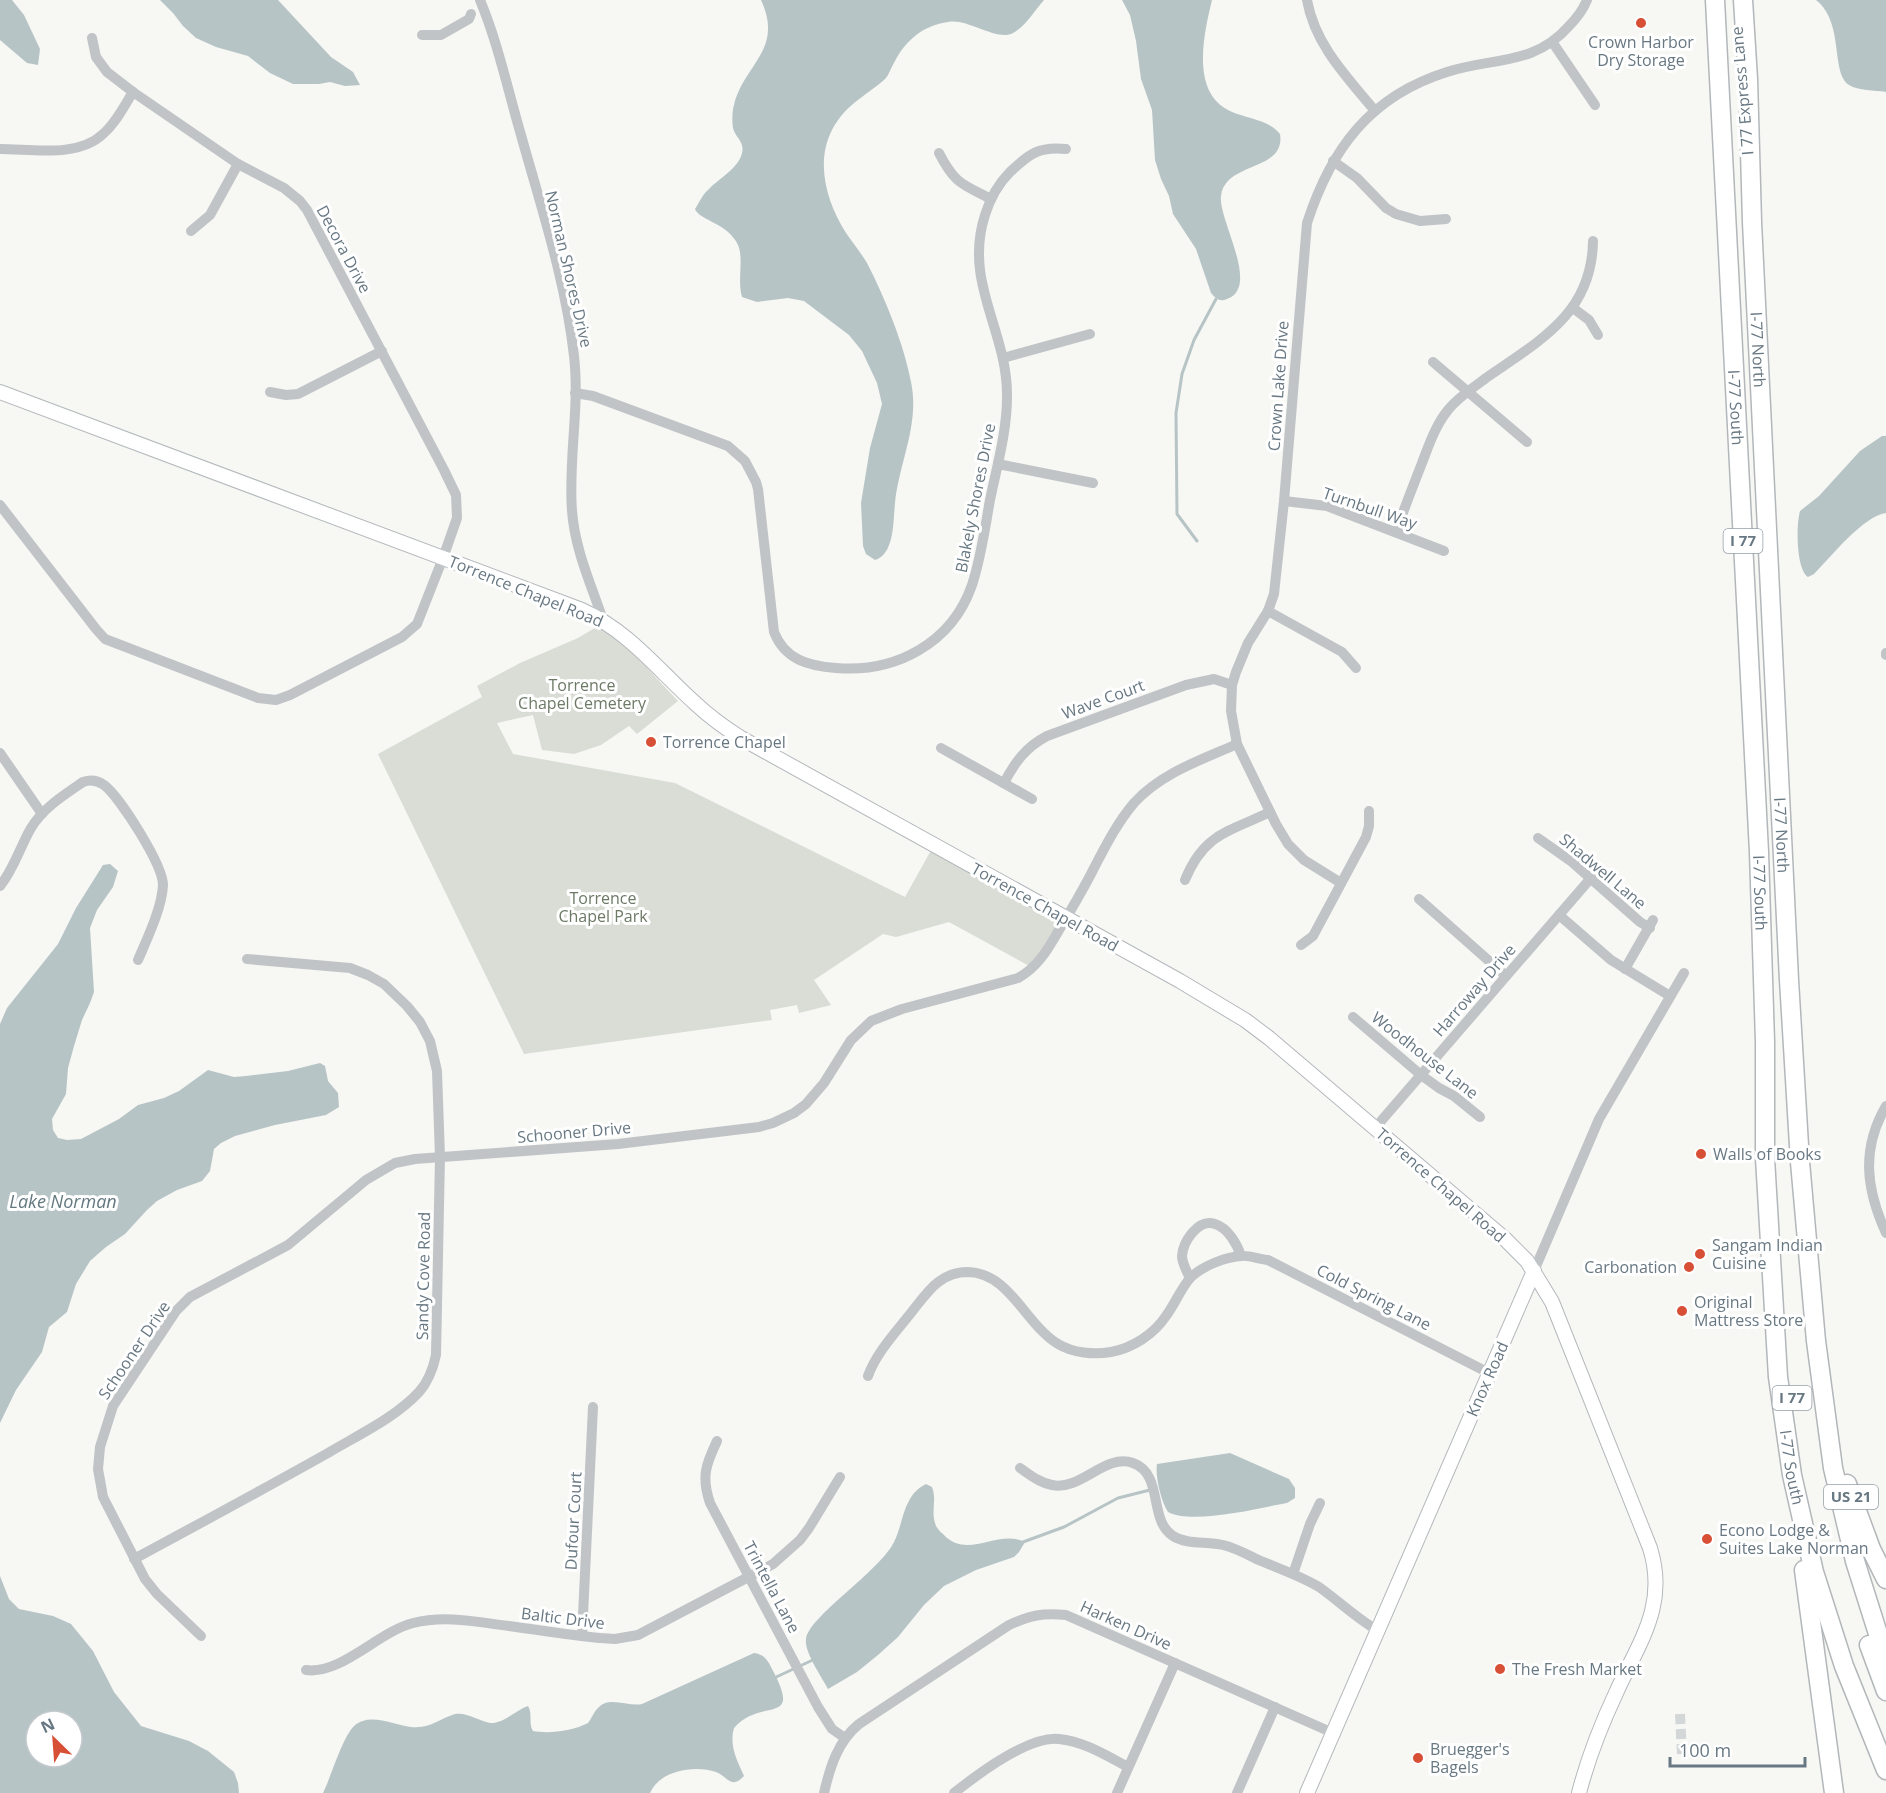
<svg xmlns="http://www.w3.org/2000/svg" width="1886" height="1793" font-family="'Open Sans',sans-serif">
<style>
.green{fill:#d9ddd5}
.water{fill:#b7c4c6;fill-rule:evenodd}
.lines{fill:none;stroke-linecap:round;stroke-linejoin:round}
.stream{stroke:#b7c4c6;stroke-width:3}
.street-tunnel{stroke:#d3d7d8;stroke-width:10;stroke-dasharray:10 5;stroke-linecap:butt}
.secondary-casing{stroke:#b3b8bc;stroke-width:16}
.highway-casing{stroke:#b3b7ba;stroke-width:21}
.street{stroke:#c0c4c7;stroke-width:10}
.secondary{stroke:#fff;stroke-width:14}
.highway{stroke:#fff;stroke-width:18}
.poi-dot{fill:#d74f34;stroke:#fff;stroke-width:2}
.labels{text-anchor:middle;stroke-width:6;stroke-linejoin:round;paint-order:stroke}
.shield{fill:#fff;stroke:#95a0a8;stroke-width:1.5}
.shield-label{font-size:15px;font-weight:bold;fill:#687883}
.poi-label{font-size:16px;fill:#687883;stroke:#fff;text-anchor:start}
.street-label{font-size:16px;fill:#687883;stroke:#fff}
.park-label{font-size:16px;fill:#6c7a66;stroke:#fff}
.water-label{font-size:18px;font-style:italic;fill:#63797f;stroke:#fff}
</style>
<rect width="100%" height="100%" fill="#f7f7f4"/>
<path class="green" d="M598,626C629,645 653,675 678,701L637,734L629,726L601,745L574,754L542,750L533,715L497,723L513,754L675,783L905,897L934,845L1066,918L1033,968L949,922L896,937L883,934L814,980L831,1005L799,1013L797,1005L770,1010L772,1020L524,1054L378,754L482,697L477,686L520,663L578,638Z"/>
<g class="water">
<path d="M0,0H12L24,15L40,49L38,65L27,63L0,40Z"/>
<path d="M160,0H278L331,57L353,72L360,85L345,86L330,82L319,84H293L270,73L248,56L216,47L196,38L183,26L173,13Z"/>
<path d="M761,0H1044C1035,10 1025,27 1013,33C997,42 968,18 948,22C924,25 906,40 895,61C891,67 889,76 884,80C863,98 846,104 832,130C815,163 827,203 846,233C853,243 861,253 867,263C885,298 904,344 911,382C920,424 899,463 895,503C893,520 895,554 875,560L866,554L863,546L861,503L870,448L882,404L877,383L862,351L849,335L804,301L788,298L757,302L742,297C737,280 744,259 738,245C728,223 700,221 695,209C699,203 702,195 708,190C718,179 739,168 742,153C745,142 735,137 733,128C732,122 732,111 734,105C744,64 784,50 761,0Z"/>
<path d="M1122,0H1212C1204,33 1190,93 1230,111C1247,119 1268,119 1280,134C1286,172 1225,161 1221,196C1218,220 1261,287 1227,299C1220,302 1216,299 1211,293L1196,249L1173,214L1169,196L1161,179L1155,160L1152,110L1141,79L1136,41L1130,15Z"/>
<path d="M1816,0H1886V92C1875,90 1858,91 1849,85C1830,72 1845,23 1816,0Z"/>
<path d="M1882,436H1886V513C1863,516 1831,557 1814,574L1808,577C1796,569 1796,525 1800,511L1819,496L1860,451Z"/>
<path d="M110,864L118,871L113,887L97,910L90,928L94,992L90,1003L82,1020L74,1046L68,1068L66,1094L52,1119L53,1130L58,1138L67,1140L81,1139L119,1119L138,1105L164,1098L179,1091L208,1070L234,1077L246,1076L288,1071L320,1063L325,1066L328,1081L338,1093L339,1107L326,1115L275,1125L235,1136L221,1143L214,1149L210,1171L202,1181L177,1190L157,1201L147,1210L125,1234L106,1247L90,1261L76,1284L67,1312L49,1327L42,1352L16,1390L0,1423V1024L7,1008L58,944L76,908L103,865Z"/>
<path d="M1230,1453L1289,1479L1295,1488V1498L1287,1503C1259,1508 1192,1525 1168,1512C1161,1501 1155,1476 1157,1464Z"/>
<path d="M926,1484L932,1487C937,1500 931,1510 935,1523C936,1527 939,1531 943,1534C968,1561 997,1528 1025,1542L1019,1552L1014,1557L976,1570L944,1586L924,1605L898,1637L878,1655L857,1672L828,1689C822,1677 804,1652 806,1639C808,1617 880,1571 894,1542C904,1522 903,1495 926,1484Z"/>
<path d="M0,1576L9,1599L19,1609L53,1616L71,1624L93,1651L114,1692L141,1726L189,1741L208,1751L234,1772L238,1783L239,1793H0ZM36,1721H72V1757H36Z"/>
<path d="M754,1653C763,1654 767,1659 771,1667C804,1728 762,1696 734,1728C729,1746 737,1760 744,1776C741,1779 737,1783 732,1782C726,1780 722,1774 716,1772C695,1765 660,1770 650,1793H323C331,1777 342,1738 354,1726C370,1712 393,1725 411,1727C431,1729 438,1719 455,1714C467,1712 479,1721 490,1723C503,1724 516,1710 528,1706C533,1714 528,1723 533,1731C549,1734 573,1731 588,1723C592,1718 594,1711 599,1707C610,1696 629,1707 642,1704Z"/>
</g>
<g class="lines">
<g class="stream">
<path d="M1197,541L1177,514L1176,413L1182,374L1194,340L1216,299"/>
<path d="M1023,1542L1064,1527L1118,1498L1150,1490"/>
<path d="M774,1678L815,1659"/>
</g>
<path class="street-tunnel" d="M1680,1714L1682,1755"/>
<g class="secondary-casing">
<g id="secondary">
<path d="M0,392L582,610C630,632 658,670 696,704C710,717 725,728 741,738L1180,981L1245,1020L1269,1038L1504,1238L1527,1261L1552,1302L1650,1548C1668,1606 1639,1642 1616,1693C1601,1725 1588,1758 1579,1793"/>
<path d="M1307,1793L1534,1271"/>
</g>
</g>
<g class="highway-casing">
<g id="highway">
<path id="s1" d="M1715,0L1759,852L1765,1042V1158L1778,1377L1792,1475L1814,1572L1844,1666L1886,1770"/>
<path id="s2" d="M1743,0L1748,79L1752,222L1789,980L1800,1162L1816,1341L1833,1468L1855,1561L1886,1659"/>
<path d="M1847,1484L1871,1549L1886,1579"/>
<path d="M1804,1570L1834,1793"/>
<path d="M1869,1645L1886,1691"/>
</g>
</g>
<g class="street">
<path d="M480,0C498,43 508,91 521,135C541,207 566,282 574,356C580,408 568,460 572,511C575,550 591,584 603,620"/>
<path d="M1307,0C1315,45 1347,77 1375,111"/>
<path d="M422,35H441L469,19L471,14"/>
<path d="M1553,43L1595,105"/>
<path d="M0,149C32,149 78,158 103,134C116,123 124,106 133,92"/>
<path d="M939,153C955,184 962,184 991,199"/>
<path d="M1333,161L1357,178L1386,208L1396,214L1420,221L1446,219"/>
<path d="M191,231L210,215L238,164"/>
<path d="M1573,308L1589,320L1598,335"/>
<path d="M1003,358L1090,334"/>
<path d="M1433,362L1527,442"/>
<path d="M270,392L286,395L298,394L382,351"/>
<path d="M575,393L593,396L728,446L745,461L756,482L758,489L774,632C785,660 809,666 836,668C896,673 952,643 972,585C981,558 985,528 990,500C997,466 1007,431 1007,397C1008,331 963,283 985,215C990,199 998,184 1010,172C1029,154 1039,146 1066,149"/>
<path d="M998,464L1093,483"/>
<path d="M1284,501L1327,506L1444,551"/>
<path d="M0,505L96,629L105,639L258,698L276,700L290,695L402,637L417,624L443,558L457,518L456,495L444,470L307,210L300,201L284,188L238,164L133,92L107,72L96,57L92,38"/>
<path d="M1396,532C1404,509 1413,486 1422,463C1429,445 1435,426 1448,410C1458,397 1473,388 1486,378C1539,341 1592,314 1593,241"/>
<path d="M1268,611L1342,652L1356,668"/>
<path d="M1886,653V655"/>
<path d="M941,748L1032,799"/>
<path d="M0,753L42,814"/>
<path d="M1004,783C1015,762 1026,747 1047,736L1186,685L1214,679L1232,685"/>
<path d="M1538,838L1572,862L1640,922L1650,928"/>
<path d="M1185,880C1204,833 1229,832 1270,812"/>
<path d="M1341,883L1304,860L1288,844L1276,824L1237,744L1231,711L1232,685L1236,672L1248,643L1268,611L1274,594L1284,501L1307,223C1331,149 1370,96 1447,72C1493,57 1534,66 1569,26C1577,18 1583,10 1587,0"/>
<path d="M0,886C14,869 20,847 31,828C43,808 64,795 83,782C91,779 97,780 104,785C120,797 163,865 163,885C162,908 147,939 138,960"/>
<path d="M1419,899L1506,976"/>
<path d="M1559,915L1611,960L1670,996"/>
<path d="M1301,945L1313,936L1366,837L1369,826V811"/>
<path d="M1625,969L1653,920"/>
<path d="M1353,1017L1421,1075L1439,1088L1454,1096L1480,1117"/>
<path d="M1886,1106C1861,1149 1866,1189 1886,1233"/>
<path d="M1375,1128L1597,871"/>
<path d="M1534,1271L1599,1119L1684,973"/>
<path d="M1190,1278C1187,1272 1182,1263 1182,1256C1183,1242 1198,1218 1215,1224C1228,1228 1237,1244 1241,1256"/>
<path d="M868,1376C877,1351 898,1330 914,1309C929,1290 941,1272 968,1272C1010,1273 1025,1324 1058,1344C1073,1353 1094,1355 1111,1352C1133,1348 1154,1334 1166,1316C1175,1304 1181,1288 1191,1277C1203,1266 1225,1257 1241,1256C1249,1255 1259,1259 1268,1260L1489,1373"/>
<path d="M717,1441C706,1464 701,1477 710,1503L818,1707L832,1729L845,1738"/>
<path d="M1020,1468C1030,1475 1040,1483 1052,1485C1081,1491 1105,1453 1133,1463C1164,1474 1148,1520 1173,1536C1187,1545 1207,1541 1223,1545C1236,1548 1248,1555 1261,1561C1280,1569 1301,1576 1319,1587C1339,1601 1356,1618 1377,1630"/>
<path d="M134,1559C199,1524 264,1489 328,1453C358,1435 395,1418 419,1392C429,1381 433,1369 436,1355L440,1157L437,1071L430,1041L420,1022L407,1006L384,984L368,975L350,968L247,959"/>
<path d="M1293,1574L1310,1524L1320,1503"/>
<path d="M201,1636L157,1594L145,1579L103,1497L98,1469L100,1447L113,1406L176,1311L190,1297L288,1245L366,1180L395,1163L415,1159L618,1144L759,1127L773,1123L794,1113L806,1104L824,1083L851,1040L871,1021L902,1009L1018,978C1038,967 1048,949 1059,930C1071,910 1083,890 1093,870C1105,847 1117,823 1134,803C1161,773 1201,760 1237,744"/>
<path d="M582,1636L593,1407"/>
<path d="M306,1670C341,1675 378,1632 413,1623C445,1615 477,1622 509,1626C539,1630 569,1635 600,1638L615,1639L638,1635L773,1564L800,1540L809,1528L840,1477"/>
<path d="M824,1793C830,1767 838,1741 859,1724L1009,1625C1031,1615 1042,1613 1066,1615L1333,1733"/>
<path d="M954,1793C978,1774 1029,1736 1059,1739C1083,1741 1107,1756 1128,1767"/>
<path d="M1117,1793L1175,1663"/>
<path d="M1237,1793L1275,1707"/>
</g>
<use href="#secondary" class="secondary"/>
<use href="#highway" class="highway"/>
</g>
<g class="poi-dot">
<circle cx="1641" cy="23" r="6"/>
<circle cx="651" cy="742" r="6"/>
<circle cx="1701" cy="1154" r="6"/>
<circle cx="1700" cy="1254" r="6"/>
<circle cx="1689" cy="1267" r="6"/>
<circle cx="1682" cy="1311" r="6"/>
<circle cx="1707" cy="1539" r="6"/>
<circle cx="1500" cy="1669" r="6"/>
<circle cx="1418" cy="1758" r="6"/>
</g>
<g class="labels">
<g class="shield">
<rect x="1723.5" y="529" width="39" height="24" rx="4.5"/>
<rect x="1772.5" y="1386" width="39" height="24" rx="4.5"/>
<rect x="1824" y="1485" width="54" height="24" rx="4.5"/>
</g>
<g class="shield-label">
<text x="1743" y="546">I 77</text>
<text x="1792" y="1403">I 77</text>
<text x="1851" y="1502">US 21</text>
</g>
<g class="poi-label">
<text x="1641" y="48" text-anchor="middle">Crown Harbor<tspan x="1641" dy="18">Dry Storage</tspan></text>
<text x="663" y="748">Torrence Chapel</text>
<text x="1713" y="1160">Walls of Books</text>
<text x="1712" y="1251">Sangam Indian<tspan x="1712" dy="18">Cuisine</tspan></text>
<text x="1677" y="1273" text-anchor="end">Carbonation</text>
<text x="1694" y="1308">Original<tspan x="1694" dy="18">Mattress Store</tspan></text>
<text x="1719" y="1536">Econo Lodge &amp;<tspan x="1719" dy="18">Suites Lake Norman</tspan></text>
<text x="1512" y="1675">The Fresh Market</text>
<text x="1430" y="1755">Bruegger's<tspan x="1430" dy="18">Bagels</tspan></text>
</g>
<g class="street-label">
<text transform="translate(1742 91) rotate(-95)" y="6">I 77 Express Lane</text>
<text transform="translate(344 249) rotate(62)" y="6">Decora Drive</text>
<text transform="translate(569 269) rotate(77)" y="6">Norman Shores Drive</text>
<text dy="6" stroke="none"><textPath href="#s2" startOffset="350">I-77 North</textPath></text>
<text transform="translate(1278 386) rotate(-86)" y="6">Crown Lake Drive</text>
<text dy="6" stroke="none"><textPath href="#s1" startOffset="408">I-77 South</textPath></text>
<text transform="translate(975 498) rotate(-79)" y="6">Blakely Shores Drive</text>
<text transform="translate(1370 508) rotate(19)" y="6">Turnbull Way</text>
<text transform="translate(526 591) rotate(22)" y="6">Torrence Chapel Road</text>
<text transform="translate(1103 699) rotate(-20)" y="6">Wave Court</text>
<text dy="6" stroke="none"><textPath href="#s2" startOffset="836">I-77 North</textPath></text>
<text transform="translate(1603 871) rotate(40)" y="6">Shadwell Lane</text>
<text dy="6" stroke="none"><textPath href="#s1" startOffset="894">I-77 South</textPath></text>
<text transform="translate(1045 907) rotate(29)" y="6">Torrence Chapel Road</text>
<text transform="translate(1474 990) rotate(-49)" y="6">Harroway Drive</text>
<text transform="translate(1425 1055) rotate(38)" y="6">Woodhouse Lane</text>
<text transform="translate(574 1132) rotate(-5)" y="6">Schooner Drive</text>
<text transform="translate(1441 1185) rotate(41)" y="6">Torrence Chapel Road</text>
<text transform="translate(423 1276) rotate(-89)" y="6">Sandy Cove Road</text>
<text transform="translate(1374 1297) rotate(27)" y="6">Cold Spring Lane</text>
<text transform="translate(134 1350) rotate(-56)" y="6">Schooner Drive</text>
<text transform="translate(1487 1379) rotate(-66)" y="6">Knox Road</text>
<text dy="6" stroke="none"><textPath href="#s1" startOffset="1470">I-77 South</textPath></text>
<text transform="translate(573 1521) rotate(-87)" y="6">Dufour Court</text>
<text transform="translate(772 1587) rotate(62)" y="6">Trintella Lane</text>
<text transform="translate(563 1618) rotate(7)" y="6">Baltic Drive</text>
<text transform="translate(1126 1625) rotate(24)" y="6">Harken Drive</text>
</g>
<g class="park-label">
<text x="582" y="691">Torrence<tspan x="582" dy="18">Chapel Cemetery</tspan></text>
<text x="603" y="904">Torrence<tspan x="603" dy="18">Chapel Park</tspan></text>
</g>
<g class="water-label">
<text x="63" y="1208">Lake Norman</text>
</g>
</g>
<g transform="translate(54 1739) rotate(335)"><circle r="28" fill="#ffffff" stroke="#c3c9cd" stroke-width="1.5"/>
<path d="M0-4.5L10 22L0 15L-10 22Z" fill="#d74f34"/>
<text y="-9" font-size="16" font-weight="bold" text-anchor="middle" fill="#687883">N</text>
</g>
<path d="M1670 1757v9h135v-9" fill="none" stroke="#687883" stroke-width="3"/>
<text x="1679" y="1757" font-size="18" fill="#687883" stroke="#ffffff" stroke-width="4.5" paint-order="stroke">100 m</text>
</svg>
